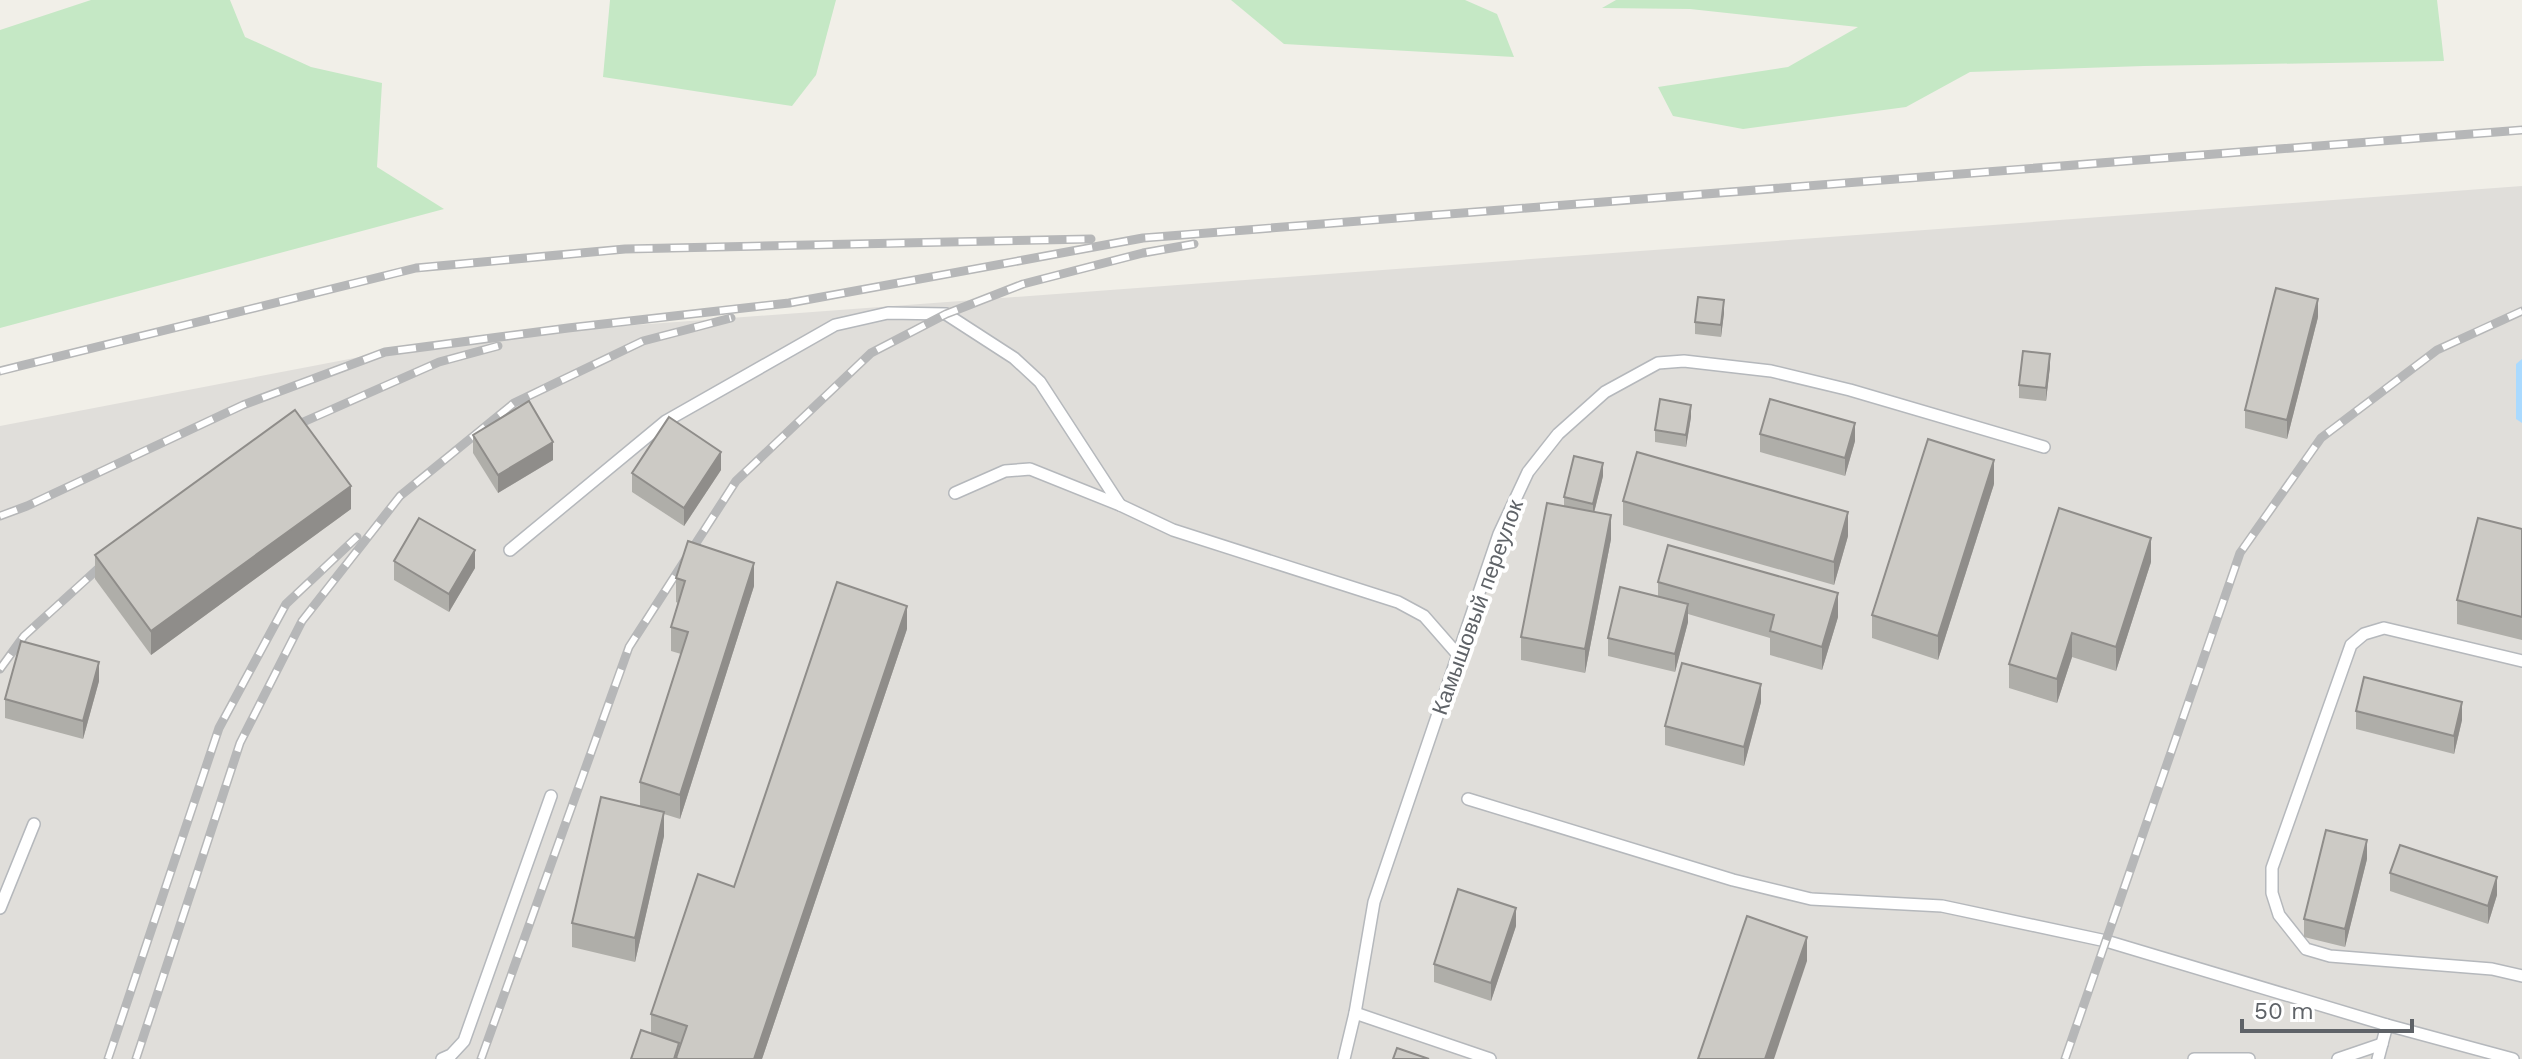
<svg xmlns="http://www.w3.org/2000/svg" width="2522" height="1059" font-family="'Work Sans',sans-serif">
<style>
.industrial{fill:#e0deda}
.green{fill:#c5e8c5}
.water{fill:#aadaff}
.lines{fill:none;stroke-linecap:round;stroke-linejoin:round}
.service-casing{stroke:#b5b8bc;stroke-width:14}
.service{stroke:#fff;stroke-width:11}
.rail-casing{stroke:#b6b7b8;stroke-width:9}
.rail{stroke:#fff;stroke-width:6;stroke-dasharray:18;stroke-linecap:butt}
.wall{fill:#afaea9}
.shaded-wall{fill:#8f8d8a}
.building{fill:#cccac5;stroke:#8f8d8a;stroke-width:2}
.labels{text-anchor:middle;stroke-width:8;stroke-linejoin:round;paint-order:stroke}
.street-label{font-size:22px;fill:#5f6368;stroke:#fff}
</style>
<rect width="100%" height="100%" fill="#f1efe8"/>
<path class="industrial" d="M2522,186V1059H0V426L459,338Z"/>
<g class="green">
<path d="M91,0H230L245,37L311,67L382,83L377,167L444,209L0,328V30Z"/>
<path d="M610,0H836L816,75L792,106L603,77Z"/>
<path d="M1231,0H1465L1497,14L1514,57L1284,44Z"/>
<path d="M1616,0H2437L2444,61L2144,66L1970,72L1906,107L1743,129L1673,116L1658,87L1788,67L1858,27L1690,9L1602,8Z"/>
</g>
<path class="water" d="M2522,359V423L2516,419V364Z"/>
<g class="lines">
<g class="service-casing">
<g id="service">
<path d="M955,493L1005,471L1030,469L1120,505L1173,530L1398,602L1424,616L1459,656"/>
<path d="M510,550L666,421L835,325L888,313L946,314L1014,358L1040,382L1120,505"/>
<path d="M2522,661L2384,628L2364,634L2351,645L2272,868V893L2279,915L2306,949L2330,956L2492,969L2522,976"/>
<path d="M1468,799L1733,880L1811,899L1942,906L2106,941L2387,1025L2513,1059"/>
<path d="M0,908L34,824"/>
<path d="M1355,1013L1490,1059"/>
<path d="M442,1059L451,1055L464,1041L551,796"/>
<path d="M1344,1059L1355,1013L1374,902L1499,534L1528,472L1558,434L1605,392L1658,363L1684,361L1771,371L1850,390L2044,447"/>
<path d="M2194,1059H2249"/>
<path d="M2338,1059L2382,1044"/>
<path d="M2378,1059L2387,1025"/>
</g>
</g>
<use href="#service" class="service"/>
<g class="rail-casing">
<g id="rail">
<path d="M0,371L416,268L625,249L1091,239"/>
<path d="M283,431L439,362L498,346"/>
<path d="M0,516L27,506L243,405L385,352L568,328L789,303L1143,238L2522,130"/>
<path d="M0,669L24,636L112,556"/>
<path d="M108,1059L219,728L286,604L357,537"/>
<path d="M136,1059L240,743L302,621L400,496L514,403L643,341L731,318"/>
<path d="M481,1059L629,647L736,481L871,353L946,314L1023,284L1143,253L1194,244"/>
<path d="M2065,1059L2240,553L2321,438L2437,350L2522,311"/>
</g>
</g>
<use href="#rail" class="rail"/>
</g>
<g class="wall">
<path d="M1724,313L1721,337L1695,334V322Z"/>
<path d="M2318,317L2287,439L2245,428V410Z"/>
<path d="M2050,366L2046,401L2019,398V385Z"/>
<path d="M1691,417L1686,447L1655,442V430Z"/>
<path d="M1760,434L1855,441L1845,476L1760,452Z"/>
<path d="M473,435L553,460L498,493L473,453Z"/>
<path d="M721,470L684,526L632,492V473Z"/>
<path d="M1603,476L1594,512L1611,539L1585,673L1521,660V637L1564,506V497Z"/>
<path d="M1994,484L1938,660L1872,638V615Z"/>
<path d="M1623,501L1848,536L1834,585L1623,525Z"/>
<path d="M351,509L151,655L95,579V555Z"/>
<path d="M2522,529V640L2457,624V600Z"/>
<path d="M394,561L475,568L449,612L394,580Z"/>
<path d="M2151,562L2116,671L2072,657L2057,703L2009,688V664Z"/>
<path d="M676,578L754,586L680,819L664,814V836L635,962L572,947V923L640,806V782L681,654L671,651V627L678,603L676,602Z"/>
<path d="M1658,582L1838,617L1822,670L1770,655V638L1688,614V622L1675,672L1608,656V638L1658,596Z"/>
<path d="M907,629L762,1059H631L651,1033V1014L734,887Z"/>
<path d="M99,681L83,739L5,718V699Z"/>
<path d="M1761,702L1744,766L1665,745V726Z"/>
<path d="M2356,711L2462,720L2454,754L2356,729Z"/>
<path d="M2367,859L2345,947L2304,937V919Z"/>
<path d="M2390,873L2497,895L2488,924L2390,891Z"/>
<path d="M1516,926L1491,1001L1434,982V964Z"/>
</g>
<g class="shaded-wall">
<path d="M2318,299V317L2287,439V420Z"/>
<path d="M1724,300V313L1721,337V325Z"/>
<path d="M2050,354V366L2046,401V388Z"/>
<path d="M1691,405V417L1686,447V435Z"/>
<path d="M1855,423V441L1845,476V458Z"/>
<path d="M553,442V460L498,493V475Z"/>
<path d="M721,452V470L684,526V508Z"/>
<path d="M1994,460V484L1938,660V636Z"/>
<path d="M1603,463V476L1593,517V504Z"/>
<path d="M351,486V509L151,655V631Z"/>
<path d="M1848,512V536L1834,585V562Z"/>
<path d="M1611,515V539L1585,673V649Z"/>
<path d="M2151,538V562L2116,671V647Z"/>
<path d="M475,550V568L449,612V594Z"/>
<path d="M754,563V586L680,819V795Z"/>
<path d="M1838,593V617L1822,670V647Z"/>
<path d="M1688,604V622L1675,672V654Z"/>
<path d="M907,606V629L762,1059H754Z"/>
<path d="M2072,633V657L2057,703V679Z"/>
<path d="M99,662V681L83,739V721Z"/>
<path d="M1761,684V702L1744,766V747Z"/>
<path d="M2462,702V720L2454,754V736Z"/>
<path d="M664,812V836L635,962V938Z"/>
<path d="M2367,840V859L2345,947V929Z"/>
<path d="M2497,877V895L2488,924V906Z"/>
<path d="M1516,908V926L1491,1001V983Z"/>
<path d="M1807,937V961L1774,1059H1765Z"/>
</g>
<g class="building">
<path d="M2276,288L2318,299L2287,420L2245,410Z"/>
<path d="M1698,297L1724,300L1721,325L1695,322Z"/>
<path d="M2023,351L2050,354L2046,388L2019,385Z"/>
<path d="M1660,399L1691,405L1686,435L1655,430Z"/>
<path d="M1770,399L1855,423L1845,458L1760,434Z"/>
<path d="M529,401L553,442L498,475L473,435Z"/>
<path d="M295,410L351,486L151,631L95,555Z"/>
<path d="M669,417L721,452L684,508L632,473Z"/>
<path d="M1928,439L1994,460L1938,636L1872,615Z"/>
<path d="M1637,452L1848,512L1834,562L1623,501Z"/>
<path d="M1574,456L1603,463L1593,504L1564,497Z"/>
<path d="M1547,503L1611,515L1585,649L1521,637Z"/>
<path d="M2059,508L2151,538L2116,647L2072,633L2057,679L2009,664Z"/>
<path d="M419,518L475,550L449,594L394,561Z"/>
<path d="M2478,518L2522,529V617L2457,600Z"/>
<path d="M688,541L754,563L680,795L640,782L688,632L671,627L685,581L676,578Z"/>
<path d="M1668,545L1838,593L1822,647L1770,631L1774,615L1658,582Z"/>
<path d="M837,582L907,606L754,1059H678L676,1058L687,1026L651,1014L698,874L734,887Z"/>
<path d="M1620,587L1688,604L1675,654L1608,638Z"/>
<path d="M21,641L99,662L83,721L5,699Z"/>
<path d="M1682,663L1761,684L1744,747L1665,726Z"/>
<path d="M2364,677L2462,702L2454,736L2356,711Z"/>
<path d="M601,797L664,812L635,938L572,923Z"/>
<path d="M2326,830L2367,840L2345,929L2304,919Z"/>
<path d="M2400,845L2497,877L2488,906L2390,873Z"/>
<path d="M1458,889L1516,908L1491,983L1434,964Z"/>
<path d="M1747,916L1807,937L1765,1059H1698Z"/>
<path d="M641,1030L679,1043L674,1059H631Z"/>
<path d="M1397,1048L1429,1059H1393Z"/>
</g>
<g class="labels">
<g class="street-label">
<text transform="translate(1477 607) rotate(-70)" y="8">Камышовый переулок</text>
</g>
</g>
<path d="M2242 1019v12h170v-12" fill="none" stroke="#5f6368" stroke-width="4"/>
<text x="2254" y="1019" font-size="24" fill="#5f6368" stroke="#ffffff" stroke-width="6" paint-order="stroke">50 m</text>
</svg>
